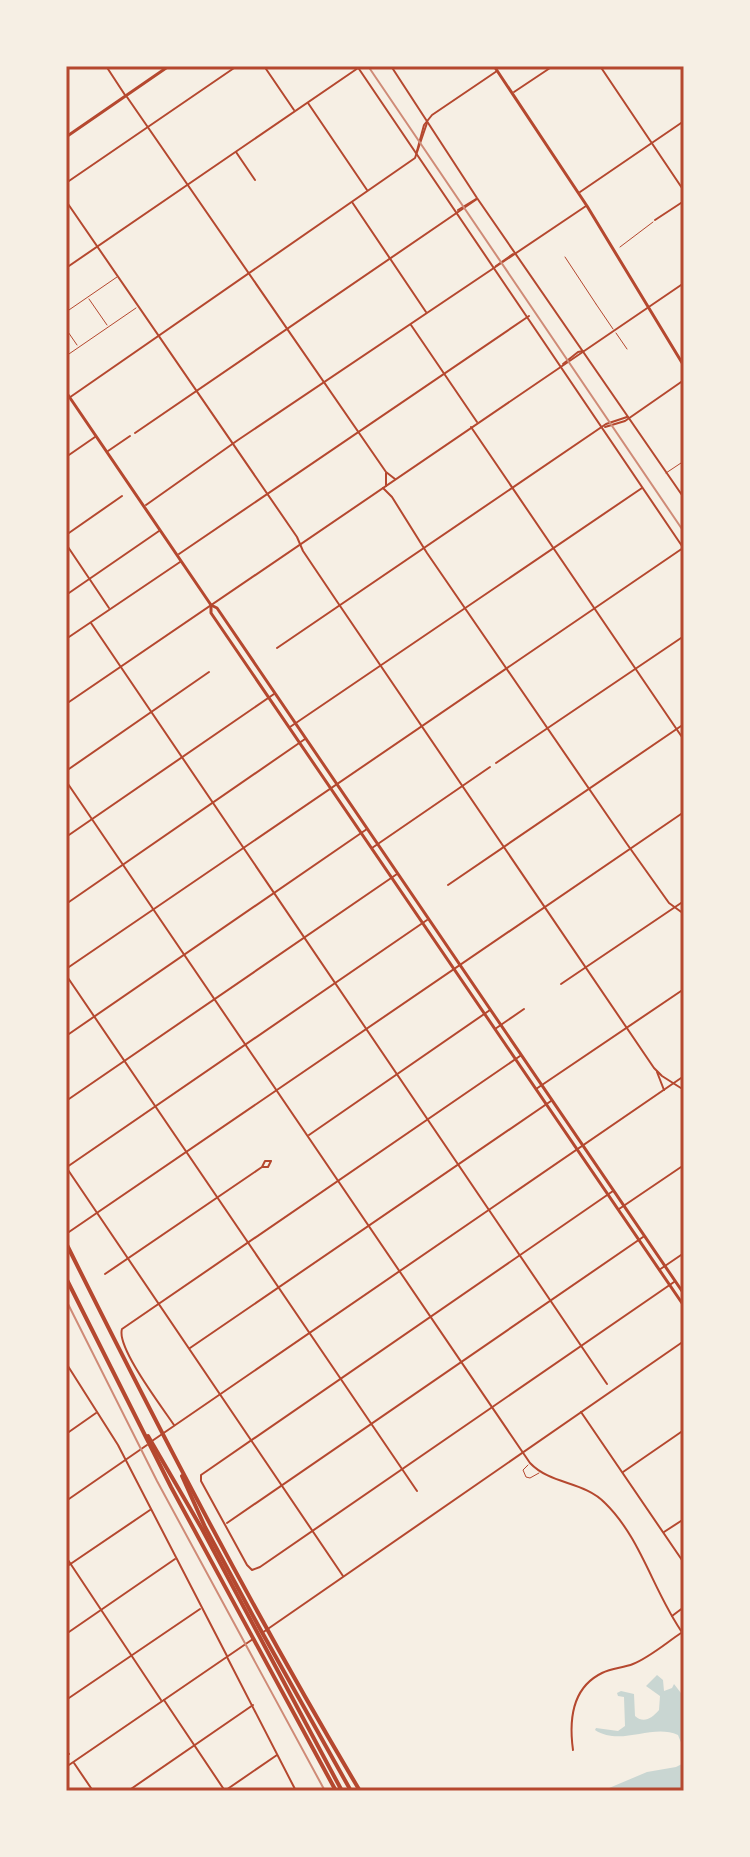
<svg xmlns="http://www.w3.org/2000/svg" width="750" height="1857" font-family="'IBM Plex Serif',serif">
<style>
.water{fill:#c9d6d2}
.lines{fill:none;stroke-linecap:round;stroke-linejoin:round}
.service{stroke:#b5482f;stroke-width:1}
.pedestrian{stroke:#b5482f;stroke-width:1}
.minor{stroke:#b5482f;stroke-width:2}
.tertiary{stroke:#b5482f;stroke-width:2}
.secondary{stroke:#b5482f;stroke-width:3}
.primary{stroke:#b5482f;stroke-width:3}
.motorway{stroke:#b5482f;stroke-width:4}
.rail{stroke:#cf8b77;stroke-width:2}
.neatline{fill:none;stroke:#b5482f;stroke-width:3}
</style>
<rect width="100%" height="100%" fill="#f6efe4"/>
<g class="water">
<path d="M657,1675L663,1680L664,1691L672,1688L674,1684L684,1697V1750L678,1735C652,1723 621,1747 595,1730L596,1728L618,1731L625,1726L624,1697L618,1696L617,1693L621,1691L634,1694L635,1716C644,1724 652,1718 659,1710L660,1696L646,1686Z"/>
<path d="M684,1763V1791H602L647,1772L676,1767Z"/>
</g>
<g class="lines">
<g class="service">
<path d="M565,257L596,304"/>
<path d="M89,299L107,325"/>
<path d="M66,312L117,277"/>
<path d="M66,329L77,345"/>
<path d="M66,356L136,308"/>
<path d="M666,473L684,461"/>
<path d="M528,1465L523,1470L526,1477L530,1478L539,1473"/>
</g>
<g class="pedestrian">
<path d="M620,247L653,222"/>
<path d="M596,304L613,329"/>
<path d="M616,333L627,349"/>
</g>
<g class="minor">
<path d="M264,66L294,110"/>
<path d="M600,66L684,191"/>
<path d="M360,68L367,66"/>
<path d="M514,92L553,66"/>
<path d="M127,97L386,472L395,479"/>
<path d="M308,103L367,190"/>
<path d="M417,151L424,125L432,115L497,71"/>
<path d="M236,152L255,180"/>
<path d="M66,183L237,66"/>
<path d="M580,192L684,121"/>
<path d="M352,202L426,312"/>
<path d="M458,210L476,199"/>
<path d="M655,220L684,201"/>
<path d="M496,266L513,254"/>
<path d="M66,268L361,66"/>
<path d="M411,325L477,422"/>
<path d="M66,400L415,158L427,123"/>
<path d="M471,427L684,740"/>
<path d="M605,427L625,421L684,380"/>
<path d="M135,433L477,199"/>
<path d="M108,451L130,436"/>
<path d="M66,457L95,437"/>
<path d="M386,486V473"/>
<path d="M383,488L392,497L427,553L627,844L669,903L684,914"/>
<path d="M146,505L238,440L586,206"/>
<path d="M66,535L122,496"/>
<path d="M66,544L109,608"/>
<path d="M179,554L529,316"/>
<path d="M66,595L159,531"/>
<path d="M91,623L607,1384"/>
<path d="M66,639L180,562"/>
<path d="M277,648L606,424L627,417"/>
<path d="M290,727L642,488"/>
<path d="M496,763L684,636"/>
<path d="M66,771L209,672"/>
<path d="M66,837L274,694"/>
<path d="M372,848L490,767"/>
<path d="M448,885L684,724"/>
<path d="M66,904L305,739"/>
<path d="M66,969L683,548"/>
<path d="M66,975L417,1491"/>
<path d="M561,984L684,901"/>
<path d="M495,1029L524,1009"/>
<path d="M66,1036L367,829"/>
<path d="M536,1089L684,989"/>
<path d="M66,1101L397,874"/>
<path d="M309,1135L490,1010"/>
<path d="M66,1167L343,1576"/>
<path d="M67,1167L427,920"/>
<path d="M613,1191L201,1475V1481L247,1565L252,1570L260,1567L674,1282"/>
<path d="M619,1209L684,1165"/>
<path d="M659,1270L684,1253"/>
<path d="M105,1274L262,1167H268L271,1161H265L262,1167"/>
<path d="M190,1348L551,1101"/>
<path d="M581,1412L684,1563"/>
<path d="M174,1425C162,1407 116,1347 122,1329L520,1056"/>
<path d="M66,1434L96,1413"/>
<path d="M152,1441L684,1076"/>
<path d="M623,1472L684,1430"/>
<path d="M66,1501L147,1445"/>
<path d="M227,1523L643,1237"/>
<path d="M664,1532L684,1519"/>
<path d="M66,1557L161,1700"/>
<path d="M66,1567L150,1510"/>
<path d="M672,1616L684,1607"/>
<path d="M66,1634L175,1559"/>
<path d="M227,1657L296,1791"/>
<path d="M66,1700L200,1609"/>
<path d="M164,1700L225,1791"/>
<path d="M573,1750C569,1721 571,1688 602,1673C612,1668 623,1668 633,1664C650,1657 666,1643 681,1633"/>
<path d="M66,1751L69,1754"/>
<path d="M74,1763L93,1791"/>
<path d="M226,1790L277,1755"/>
<path d="M128,1791L253,1705"/>
</g>
<g class="tertiary">
<path d="M106,66L125,95"/>
<path d="M357,66L684,549"/>
<path d="M391,66L477,198L684,498"/>
<path d="M66,201L297,537L303,551L336,600L654,1068L662,1076L684,1090"/>
<path d="M563,364L578,352L583,351"/>
<path d="M66,704L684,283"/>
<path d="M66,781L530,1463C551,1485 584,1481 605,1503C642,1539 654,1594 684,1635"/>
<path d="M657,1072L664,1090"/>
<path d="M684,1078V1080"/>
<path d="M66,1234L684,812"/>
<path d="M66,1363L118,1445L227,1656"/>
<path d="M262,1633L684,1341"/>
<path d="M66,1767L253,1639"/>
</g>
<g class="secondary">
<path d="M494,66L587,206L684,366"/>
<path d="M66,392L211,605L217,608L684,1294"/>
<path d="M211,605V613L684,1306"/>
</g>
<path class="primary" d="M66,137L169,66"/>
<g class="motorway">
<path d="M66,1243C158,1428 254,1613 360,1791"/>
<path d="M66,1278L171,1487L336,1791"/>
<path d="M148,1436L202,1529L342,1791"/>
<path d="M182,1476L205,1527L259,1627L351,1791"/>
</g>
<g class="rail">
<path d="M368,66L684,532"/>
<path d="M66,1300L157,1481L325,1791"/>
</g>
</g>
<rect width="750" height="1857" fill="none" stroke="#f6efe4" stroke-width="136"/>
<rect x="68" y="68" width="614" height="1721" class="neatline"/>
</svg>
